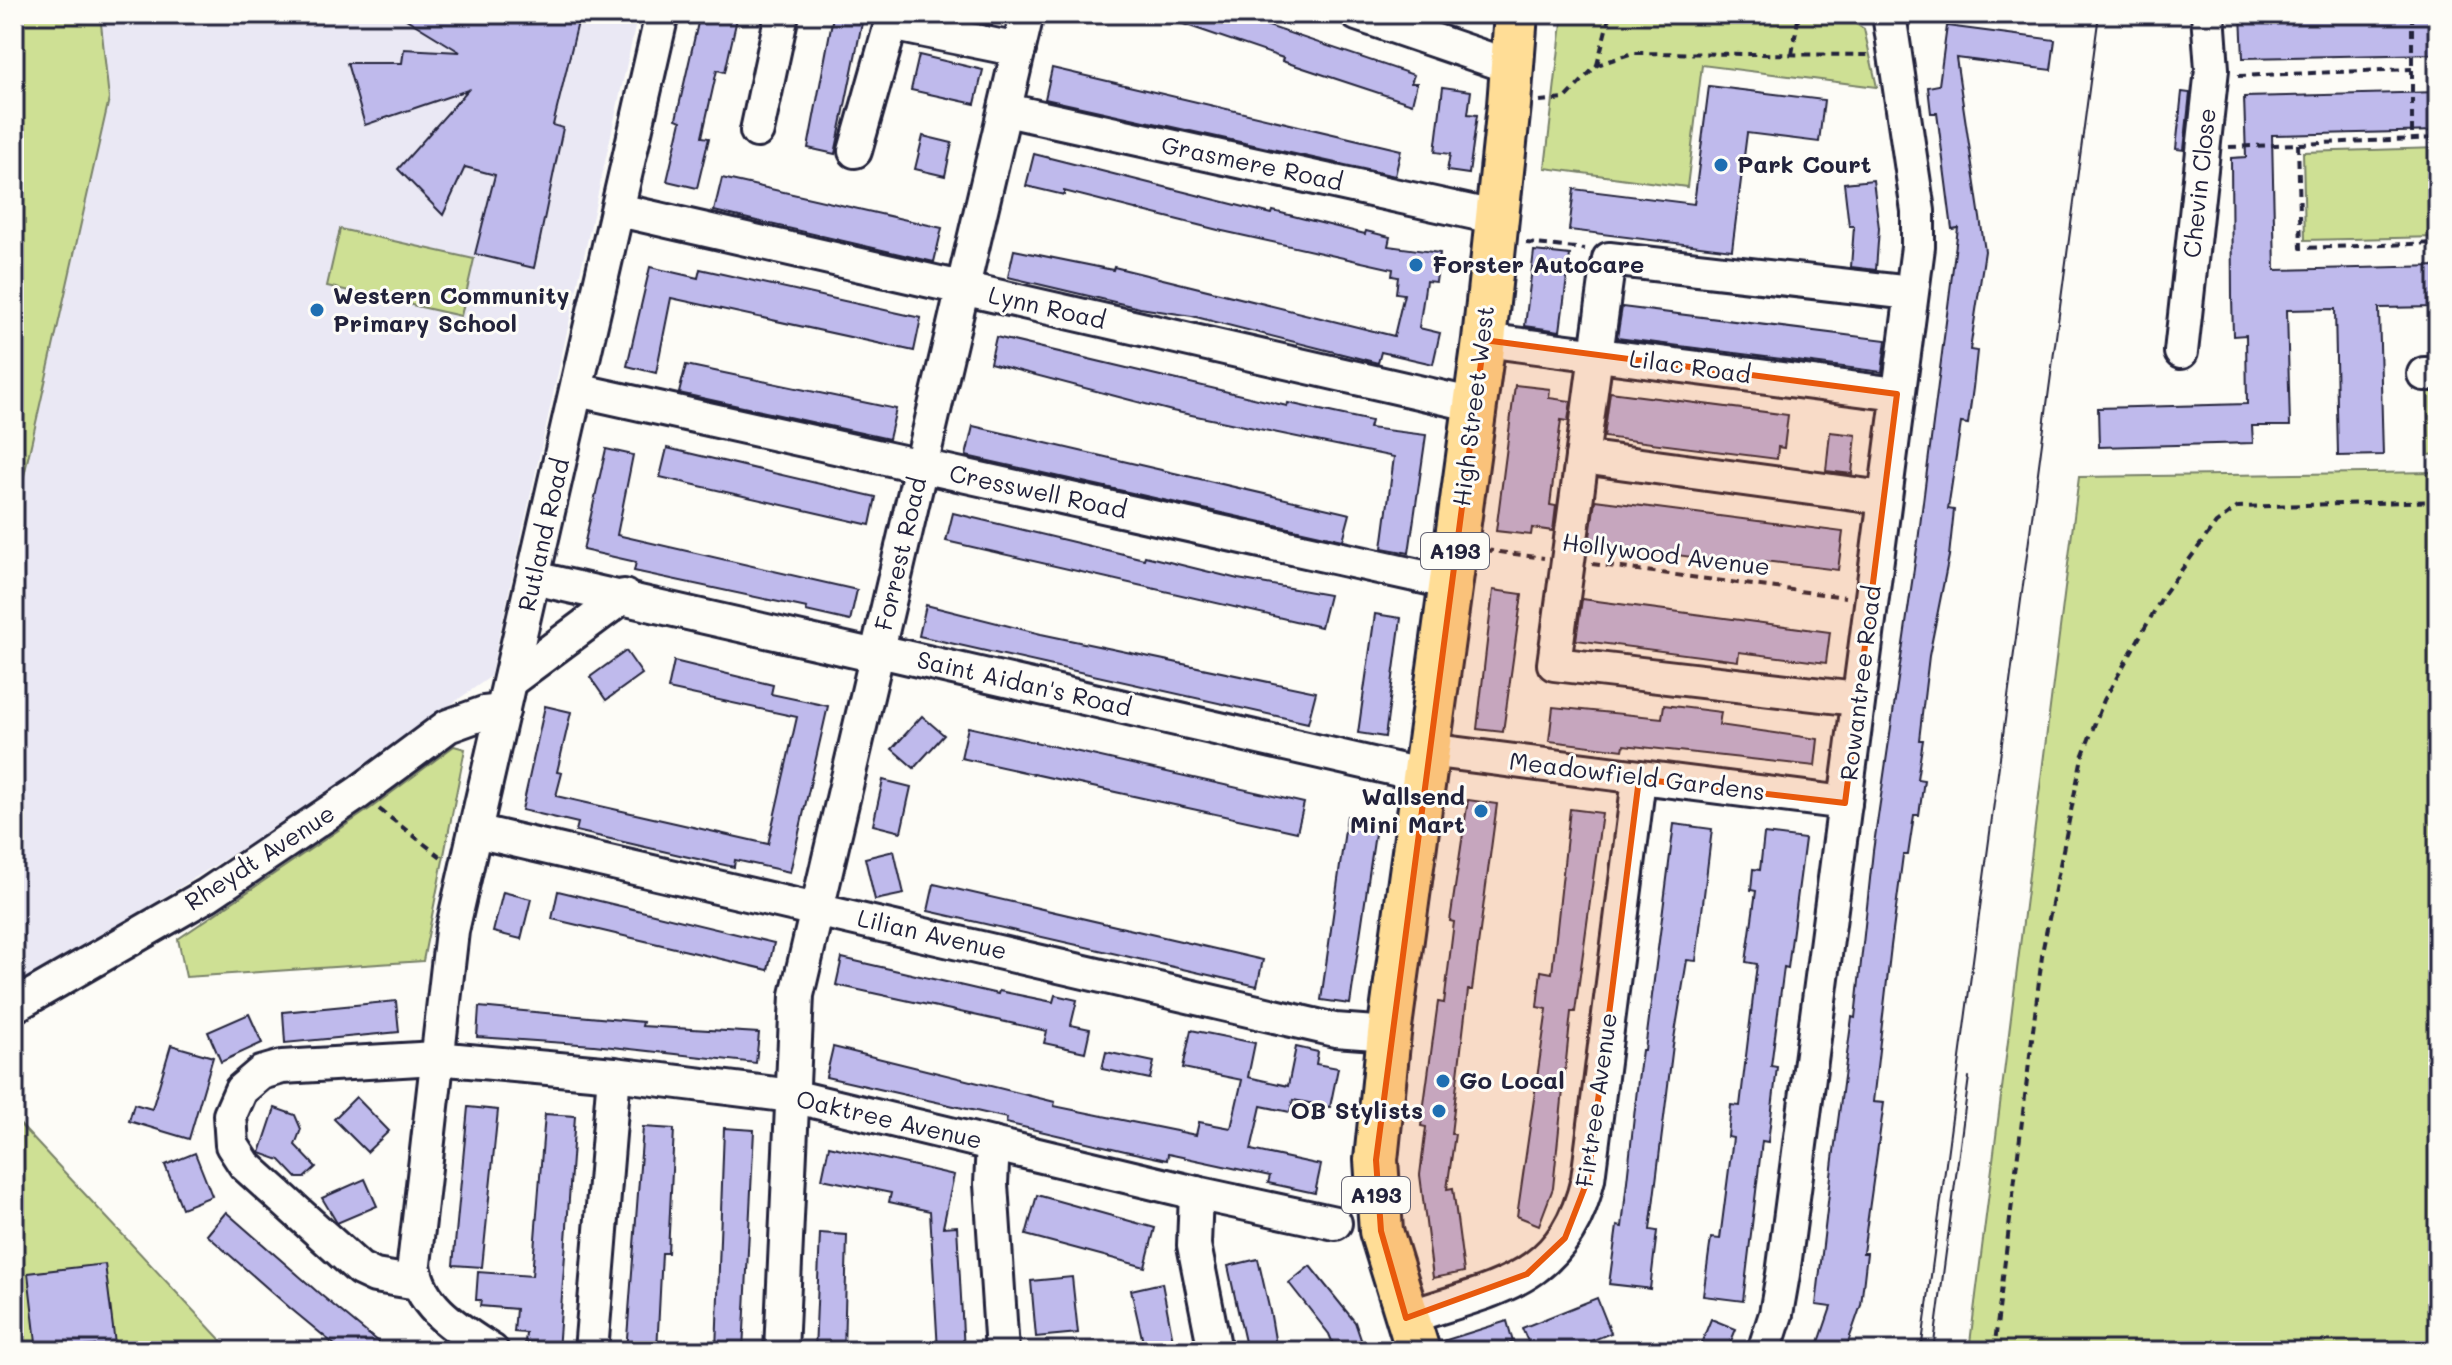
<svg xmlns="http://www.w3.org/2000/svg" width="2452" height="1365" font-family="Mali,sans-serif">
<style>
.built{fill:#eae8f4}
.green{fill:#cee094;stroke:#788168;stroke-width:2}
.building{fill:#bfbaec;stroke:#22223b;stroke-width:2}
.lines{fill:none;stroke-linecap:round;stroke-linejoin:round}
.minor-casing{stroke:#22223b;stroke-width:38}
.major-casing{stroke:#22223b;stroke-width:48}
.path{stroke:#22223b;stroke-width:4;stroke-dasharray:8 6;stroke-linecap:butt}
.minor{stroke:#fdfcf7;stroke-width:32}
.major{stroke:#ffdd96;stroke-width:42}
.tram{stroke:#22223b;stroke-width:2}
.marked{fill:#e8590c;fill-opacity:0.2;stroke:#e8590c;stroke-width:6;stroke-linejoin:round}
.poi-dot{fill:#1f6fb2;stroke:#fdfcf7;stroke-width:3}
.labels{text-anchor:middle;stroke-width:6;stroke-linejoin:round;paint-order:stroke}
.shield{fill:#fdfcf7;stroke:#646373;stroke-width:2}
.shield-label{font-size:22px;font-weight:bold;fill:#22223b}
.street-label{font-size:24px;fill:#22223b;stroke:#fdfcf7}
.poi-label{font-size:24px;font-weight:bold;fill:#22223b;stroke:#fdfcf7;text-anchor:start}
</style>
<rect width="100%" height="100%" fill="#fdfcf7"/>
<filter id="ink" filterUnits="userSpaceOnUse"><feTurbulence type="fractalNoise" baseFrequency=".0125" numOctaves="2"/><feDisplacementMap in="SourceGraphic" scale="16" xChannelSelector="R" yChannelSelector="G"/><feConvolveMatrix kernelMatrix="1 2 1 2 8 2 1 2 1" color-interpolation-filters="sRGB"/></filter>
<g filter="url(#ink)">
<path class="built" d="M100,14H638L490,677L278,826L15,990L14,520L109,99Z"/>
<g class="green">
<path d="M14,14H100L109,99L14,520Z"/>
<path d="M1563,14H1839L1864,29L1877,87L1702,65L1687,187L1545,168Z"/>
<path d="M2438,148V237L2305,240L2303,152Z"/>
<path d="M340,229L474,259L461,316L327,286Z"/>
<path d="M2427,384H2438V454L2429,455Z"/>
<path d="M2438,472V1351H1969L2079,477Z"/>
<path d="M454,746L465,749L423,961L186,977L178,939L371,808Z"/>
<path d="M14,1118L231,1351H14Z"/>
</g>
<g class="building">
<path d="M398,14H580L553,125L563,128L534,268L475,254L495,175L465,167L443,215L398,169L468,90L365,125L347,63H402L404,49L460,52Z"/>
<path d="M700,14H738L725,72L717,70L702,137L709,138L697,188L667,181L681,121L676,119Z"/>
<path d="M937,14H995L992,25Z"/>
<path d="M1164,14H1233L1414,75L1411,83H1417L1412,104L1282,61L1283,58L1163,17Z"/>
<path d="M2401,14V19L2438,18V54L2243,58L2241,15Z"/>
<path d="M833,16L862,23L835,154L808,148Z"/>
<path d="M1947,26L2055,40L2051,70L1956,58L1985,251L1970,350L1977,351L1973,388L1968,424L1961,423L1948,509L1954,510L1949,556L1929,656L1919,740H1923L1917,779L1924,780L1919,815H1914L1908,855H1903L1891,946L1873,1102L1884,1103L1863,1253H1867L1861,1305L1845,1351H1816L1831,1307L1816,1305L1833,1159L1852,1017L1855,1018L1873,851L1918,541L1958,228L1952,229L1937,113H1931L1928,87L1939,85Z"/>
<path d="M919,55L983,70L975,104L911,90Z"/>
<path d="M1052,68L1401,150L1395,176L1045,99Z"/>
<path d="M1709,86L1824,100L1819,142L1747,133L1732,250L1569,230L1574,189L1694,204Z"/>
<path d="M1443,87L1471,91L1468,114L1477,115L1469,174L1447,171L1450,154L1435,152Z"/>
<path d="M2182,92L2190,93L2184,150L2176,149Z"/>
<path d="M2438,92V131L2272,135L2275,270L2438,266V307L2379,308L2383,455L2338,456L2335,309L2287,310L2290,426H2252L2253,443L2099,447L2098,408L2247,404L2246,335L2233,336L2232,296L2231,158L2246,157L2244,97Z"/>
<path d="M923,136L952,143L945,176L915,169Z"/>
<path d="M1034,154L1272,214L1273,211L1365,234L1366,231L1390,237L1388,246L1440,253L1436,282L1426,281L1419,328L1440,333L1433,364L1381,352L1378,363L1192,316L1140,308L1008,277L1014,250L1113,270L1114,267L1394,336L1404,294L1396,293L1398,277L1392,276L1393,269L1218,230L1064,191V195L1026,186Z"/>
<path d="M722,178L942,228L934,262L714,211Z"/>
<path d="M1873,180L1879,228L1876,270L1851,267L1854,226H1849L1844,183Z"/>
<path d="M1534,251L1570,255L1560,331L1525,326Z"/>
<path d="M650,267L698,278L700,269L921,318L914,351L671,298L656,373L627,366Z"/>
<path d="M1622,307L1886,340L1882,372L1617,338Z"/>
<path d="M996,337L1287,406L1288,403L1371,421L1369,428L1426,435L1409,553L1382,548L1394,457L1172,411L990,363Z"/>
<path d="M686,365L896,409L889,439L679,393Z"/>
<path d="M1515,385L1550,389L1549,398L1571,401L1568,421L1561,420L1550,505L1556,506L1553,531L1532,528L1531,535L1496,531Z"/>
<path d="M1610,392L1788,415L1784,448L1778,447L1777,459L1604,437Z"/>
<path d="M973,426L1350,514L1343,540L966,456Z"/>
<path d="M1830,432L1856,435L1852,474L1826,471Z"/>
<path d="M667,448L876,497L870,525L660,477Z"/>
<path d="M606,449L633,455L617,535L857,590L850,621L806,611L807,608L634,571L636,562L583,550Z"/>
<path d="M1595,500L1843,532L1838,570L1764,561L1763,566L1589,544Z"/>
<path d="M953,513L1144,559L1145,556L1238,579L1329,595L1321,627L946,541Z"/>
<path d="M1493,590L1522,594L1503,732L1477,729Z"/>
<path d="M1582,599L1830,632L1826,663L1739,652L1738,661L1576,640Z"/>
<path d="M926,605L1041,634L1316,692L1308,723L919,636Z"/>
<path d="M1375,614L1401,618L1385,737L1358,733Z"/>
<path d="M626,651L642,674L606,700L590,677Z"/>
<path d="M674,661L773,685L771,694L828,706L790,872L735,860L734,867L684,856L576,831L578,823L522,810L545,706L571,712L557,772L562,773L556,796L768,844L797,717L668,689Z"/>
<path d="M1664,705L1721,712L1719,725L1818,739L1815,766L1624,745L1623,750L1549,741L1553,707L1662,718Z"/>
<path d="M922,716L944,735L914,768L892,749Z"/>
<path d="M968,727L1304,803L1297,832L961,758Z"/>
<path d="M883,780L911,787L901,832L873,825Z"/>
<path d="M1468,800L1497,804L1472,990H1468L1451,1134H1455L1447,1189L1453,1188L1464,1272L1433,1278L1420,1175L1426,1127L1421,1126L1438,1002L1444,1003L1454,922L1450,921Z"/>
<path d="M1570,809L1602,813L1575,1012H1571L1553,1188L1539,1225L1517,1216L1547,1009L1537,1007L1541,971L1552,973Z"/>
<path d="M1347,816L1377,820L1350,1004L1321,1000Z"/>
<path d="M1674,824L1712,829L1696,961L1687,960L1673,1045L1650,1230L1657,1231L1650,1289L1644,1288L1609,1284L1617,1226L1622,1227L1638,1080L1642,1050H1645Z"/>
<path d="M1764,834L1805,839L1788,968L1784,967L1771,1066L1777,1067L1768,1142L1762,1141L1743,1301L1703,1296L1711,1238L1720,1239L1733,1138L1728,1137L1731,1105L1740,1106L1757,964L1746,962L1756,891L1751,890L1753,869L1760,870Z"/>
<path d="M894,851L904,894L875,900L865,858Z"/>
<path d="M934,884L1263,960L1257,986L928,911Z"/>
<path d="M558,891L774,943L768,970L552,919Z"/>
<path d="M503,892L531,899L521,939L493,932Z"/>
<path d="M842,958L998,994L999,991L1053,1002L1055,995L1077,1000L1071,1025L1090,1029L1085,1052L1044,1043L1047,1031L836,985Z"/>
<path d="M396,1001L399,1032L285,1043L283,1012Z"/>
<path d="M479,1007L643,1022L642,1026L759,1033L756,1063L594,1045L477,1037Z"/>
<path d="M249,1014L262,1043L221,1062L208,1032Z"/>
<path d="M1191,1030L1255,1043L1248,1077L1288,1086L1296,1047L1318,1052L1316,1064L1338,1068L1330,1107L1293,1100L1290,1112L1261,1106L1251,1150L1321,1165L1315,1193L1268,1183L1270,1176L1168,1154L1167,1160L1125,1151L1006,1123L1007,1118L826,1077L833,1047L1055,1102L1054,1106L1132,1122L1196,1135L1199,1122L1231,1128L1242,1080L1183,1068Z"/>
<path d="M171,1045L213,1057L189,1139L129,1121L134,1104L152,1109Z"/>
<path d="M1106,1052L1154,1062L1150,1079L1102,1069Z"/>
<path d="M356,1097L389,1131L367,1152L334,1119Z"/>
<path d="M468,1107L498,1110L482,1267L453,1265Z"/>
<path d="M275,1108L295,1115L301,1129L295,1145L316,1167L304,1178H297L280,1160L260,1153Z"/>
<path d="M545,1114L575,1116L558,1351L541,1350V1343L525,1342L526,1333L514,1332L516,1309L480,1306L481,1300H476L478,1272L532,1276Z"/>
<path d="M643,1127L674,1129L668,1253H662L657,1351H626Z"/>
<path d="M724,1128L754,1130L743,1351H716Z"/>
<path d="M829,1146L954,1175L943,1227L957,1226L964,1351H938L930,1211L889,1202L891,1193L822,1179Z"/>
<path d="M195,1153L212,1196L182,1208L165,1165Z"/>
<path d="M365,1179L377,1206L337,1223L322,1198Z"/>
<path d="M1037,1195L1155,1228L1145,1267L1026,1235Z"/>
<path d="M226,1212L321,1295L389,1351H342L290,1308L207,1235Z"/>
<path d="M820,1233L847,1235L844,1351H815Z"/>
<path d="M1258,1259L1271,1316L1277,1351H1247L1228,1266Z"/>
<path d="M105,1264L115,1344L37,1351L28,1273Z"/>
<path d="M1310,1266L1355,1322L1365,1351H1336L1329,1334L1289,1283Z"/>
<path d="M1072,1277L1078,1333L1036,1337L1031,1281Z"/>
<path d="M1162,1283L1175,1351H1145L1131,1290Z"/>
<path d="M1597,1298L1611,1333L1566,1351H1532L1522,1328Z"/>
<path d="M1711,1319L1736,1329L1727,1351H1698Z"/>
<path d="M1507,1321L1513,1342L1487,1351H1441L1440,1342Z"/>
</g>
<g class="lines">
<g class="minor-casing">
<g id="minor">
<path d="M1357,14L1512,67"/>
<path d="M891,24L1019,50"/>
<path d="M1006,110L1498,218"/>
<path d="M757,131L782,14"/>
<path d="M855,151L891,24L887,14"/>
<path d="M619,210L1475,405"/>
<path d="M1484,340L1897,394"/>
<path d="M2181,352L2212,69L2208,14"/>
<path d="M2424,374H2438"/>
<path d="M577,390L1451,583"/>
<path d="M1582,457L1884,498"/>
<path d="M534,578L863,653L892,654L1425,776"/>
<path d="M510,681L624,596"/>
<path d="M1857,699L1554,664L1609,259L1911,293"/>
<path d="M1428,750L1845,803"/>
<path d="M475,831L1335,1030L1389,1034"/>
<path d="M14,1006L207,895L358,793L448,726L484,713L503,711"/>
<path d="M993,1144L991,1184L1002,1351"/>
<path d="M1196,1193L1194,1245L1215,1351"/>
<path d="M418,1283L375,1276L360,1269L245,1165L232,1145L230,1115L241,1090L261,1073L282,1067L436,1058L614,1074L792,1096L1196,1193L1335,1223"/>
<path d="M1406,1318C1494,1288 1564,1283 1588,1179L1639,779"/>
<path d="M492,1351C458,1329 419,1307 414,1264L452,931L662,14"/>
<path d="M591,1351L614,1074"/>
<path d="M781,1351L797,995L1027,14"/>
<path d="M1764,1351L1776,1314L1783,1274L1918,247V211L1889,14"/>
</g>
</g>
<g class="major-casing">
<path id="major" d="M1418,1351L1381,1231L1376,1160L1389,1034L1484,340L1509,105L1516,14"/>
</g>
<g class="path">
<path d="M2412,14V139"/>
<path d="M1792,54L1799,14"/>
<path d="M1597,65L1610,14"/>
<path d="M2238,76L2412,69"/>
<path d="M1540,101L1565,99L1597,65L1633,53L1870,55"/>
<path d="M2298,144L2301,248L2438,243"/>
<path d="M2229,147L2438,138"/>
<path d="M1526,243L1585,249"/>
<path d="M1485,550L1544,558"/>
<path d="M1592,564L1845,597"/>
<path d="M379,809L441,857"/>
<path d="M1994,1351L2043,948L2082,757L2104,700L2164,594L2216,523L2238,507L2438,501"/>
</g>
<use href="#minor" class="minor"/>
<use href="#major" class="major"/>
<g class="tram">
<path d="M1921,1351L2099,14"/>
<path d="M1933,1351L1969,1077"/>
</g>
</g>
</g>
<path class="marked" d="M1484,340L1897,394L1845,803L1639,779L1588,1179L1565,1238L1527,1274L1406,1318L1381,1231L1376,1160Z"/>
<g class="poi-dot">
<circle cx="1721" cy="165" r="8"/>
<circle cx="1416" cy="265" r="8"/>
<circle cx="317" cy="310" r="8"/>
<circle cx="1481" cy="811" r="8"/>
<circle cx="1443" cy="1081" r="8"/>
<circle cx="1439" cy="1111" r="8"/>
</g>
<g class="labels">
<g class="shield">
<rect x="1421" y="533" width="68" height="36" rx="6"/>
<rect x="1342" y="1177" width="68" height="36" rx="6"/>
</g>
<g class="shield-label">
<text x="1455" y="559">A193</text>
<text x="1376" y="1203">A193</text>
</g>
<g class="street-label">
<text transform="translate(1252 164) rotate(12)" y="8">Grasmere Road</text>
<text transform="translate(2200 183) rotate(-84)" y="8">Chevin Close</text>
<text transform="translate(1047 308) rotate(13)" y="8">Lynn Road</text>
<text transform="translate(1690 367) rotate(8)" y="8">Lilac Road</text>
<text transform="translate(1474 406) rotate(-83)" y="8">High Street West</text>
<text transform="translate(1038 492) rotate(12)" y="8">Cresswell Road</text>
<text transform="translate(544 535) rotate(-77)" y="8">Rutland Road</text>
<text transform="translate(901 554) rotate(-77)" y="8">Forrest Road</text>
<text transform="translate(1666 555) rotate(7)" y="8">Hollywood Avenue</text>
<text transform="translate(1861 683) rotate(-83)" y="8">Rowantree Road</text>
<text transform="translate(1024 684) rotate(13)" y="8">Saint Aidan's Road</text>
<text transform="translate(1637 777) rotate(7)" y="8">Meadowfield Gardens</text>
<text transform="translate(260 858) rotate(-33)" y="8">Rheydt Avenue</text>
<text transform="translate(932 935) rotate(13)" y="8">Lilian Avenue</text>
<text transform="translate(1597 1100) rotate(-82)" y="8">Firtree Avenue</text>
<text transform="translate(889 1120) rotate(13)" y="8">Oaktree Avenue</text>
</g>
<g class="poi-label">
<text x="1737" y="173">Park Court</text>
<text x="1432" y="273">Forster Autocare</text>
<text x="333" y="304">Western Community<tspan x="333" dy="28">Primary School</tspan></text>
<text x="1465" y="805" text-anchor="end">Wallsend<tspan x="1465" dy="28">Mini Mart</tspan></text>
<text x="1459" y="1089">Go Local</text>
<text x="1423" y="1119" text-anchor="end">OB Stylists</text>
</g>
</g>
<rect width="2452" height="1365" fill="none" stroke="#fdfcf7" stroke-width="48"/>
<rect x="24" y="24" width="2404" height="1317" fill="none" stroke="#22223b" stroke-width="3" filter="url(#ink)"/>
</svg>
